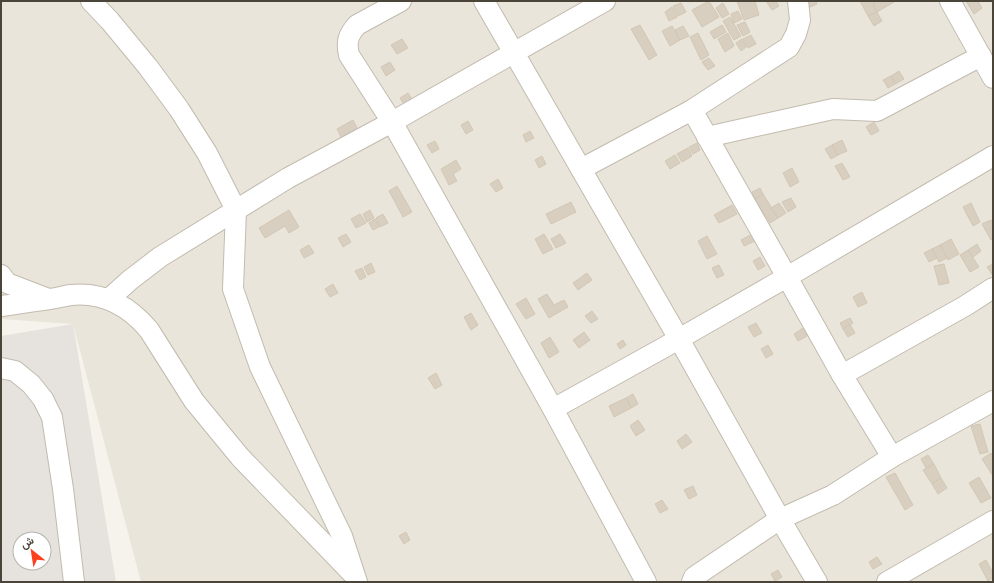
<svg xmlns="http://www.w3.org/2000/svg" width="994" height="583" font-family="Jost,Vazirmatn,sans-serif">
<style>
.residential{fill:#eae5da}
.industrial{fill:#e6e2dd;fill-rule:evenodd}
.building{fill:#d8cfc1;stroke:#d3c7b4}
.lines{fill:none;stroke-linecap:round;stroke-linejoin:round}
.minor-casing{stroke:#c2bbae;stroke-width:22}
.minor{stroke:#fff;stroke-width:20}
</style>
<rect width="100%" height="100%" fill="#f6f3ec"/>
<path class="residential" d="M1,1H993V582H141L73,324L1,319Z"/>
<path class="industrial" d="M73,324L116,582H1V336ZM20,539H44V563H20Z"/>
<g class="building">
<path d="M709,1L719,17L702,27L692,10Z"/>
<path d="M737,1H755L759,15L744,20Z"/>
<path d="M766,1H776L779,6L772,10Z"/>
<path d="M807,1H816L817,4L808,8Z"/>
<path d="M860,1H877L873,4L877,12L868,16Z"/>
<path d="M877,1H893L894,2L877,12L873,4Z"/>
<path d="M966,1H978L982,8L974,14Z"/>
<path d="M681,3L686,12L678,16L673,6Z"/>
<path d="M723,3L729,14L722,18L716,8Z"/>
<path d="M672,7L677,17L669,21L665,12Z"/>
<path d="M738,11L742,19L734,23L731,14Z"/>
<path d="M877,12L882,21L874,26L868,16Z"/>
<path d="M730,17L741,36L734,40L723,21Z"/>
<path d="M745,22L750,32L743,36L737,25Z"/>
<path d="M640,25L657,55L649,60L631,29Z"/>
<path d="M722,25L726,32L714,39L710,32Z"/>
<path d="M672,26L680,40L670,46L662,31Z"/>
<path d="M683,26L689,36L680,40L675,30Z"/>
<path d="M698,33L709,55L701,60L690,37Z"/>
<path d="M728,33L734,46L725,52L718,39Z"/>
<path d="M751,35L756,44L748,48L743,39Z"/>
<path d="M402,39L408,48L397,54L391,45Z"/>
<path d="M742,39L746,47L741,51L736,43Z"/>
<path d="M709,58L715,66L708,70L702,62Z"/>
<path d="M390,62L395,70L386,76L381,67Z"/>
<path d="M899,71L904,79L895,84L891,76Z"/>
<path d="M891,76L895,84L888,88L883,80Z"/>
<path d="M408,93L413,101L405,106L400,98Z"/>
<path d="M353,120L358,130L342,139L337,129Z"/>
<path d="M468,121L473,130L466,134L461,125Z"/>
<path d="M874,122L879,131L871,135L866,127Z"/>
<path d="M530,131L534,138L526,142L523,135Z"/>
<path d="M842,140L847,151L838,155L832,145Z"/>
<path d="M435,141L439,149L432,153L427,145Z"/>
<path d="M697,143L700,150L693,154L689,147Z"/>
<path d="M832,145L838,155L831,159L825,149Z"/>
<path d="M688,148L692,156L682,162L677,154Z"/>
<path d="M675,155L680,163L670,169L665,161Z"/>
<path d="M542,156L546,164L539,168L535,160Z"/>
<path d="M456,160L461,169L453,174L457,181L449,185L441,169Z"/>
<path d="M842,163L850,177L843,180L835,166Z"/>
<path d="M792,168L799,182L790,187L783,173Z"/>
<path d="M498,179L503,188L496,192L490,184Z"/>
<path d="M397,186L412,212L403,217L389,191Z"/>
<path d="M760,188L763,194L755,199L752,192Z"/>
<path d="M763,194L778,218L770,223L755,199Z"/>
<path d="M791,198L796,207L788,212L782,202Z"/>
<path d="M571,202L576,212L551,224L546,214Z"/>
<path d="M779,203L786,213L778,218L771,208Z"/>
<path d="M971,203L980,222L973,226L963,207Z"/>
<path d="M732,205L737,214L719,223L714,215Z"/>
<path d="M289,210L299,227L289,233L285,226L265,238L259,228Z"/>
<path d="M370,210L374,218L367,222L363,214Z"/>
<path d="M360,214L366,223L356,228L351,219Z"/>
<path d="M383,214L388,223L380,227L376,218Z"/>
<path d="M375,219L379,227L373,230L369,223Z"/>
<path d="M991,220L993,223V239L991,240L982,224Z"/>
<path d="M346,234L351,242L343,247L338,238Z"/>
<path d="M544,234L553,249L543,254L535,239Z"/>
<path d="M560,234L566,243L556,248L551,239Z"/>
<path d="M752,234L755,241L744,246L741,240Z"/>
<path d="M707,236L717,254L707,259L698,241Z"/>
<path d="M951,239L959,254L948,260L940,245Z"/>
<path d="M977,244L981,251L973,257L968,250Z"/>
<path d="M309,245L314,253L304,258L300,250Z"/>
<path d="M940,245L947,258L939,262L932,249Z"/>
<path d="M932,249L937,258L929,262L924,253Z"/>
<path d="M968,250L979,267L970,272L960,255Z"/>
<path d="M760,257L765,266L758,270L753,261Z"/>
<path d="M371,263L375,272L368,275L364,267Z"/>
<path d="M944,264L949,283L939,285L934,266Z"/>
<path d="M993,264V276L987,267Z"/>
<path d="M719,265L724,275L717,278L712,268Z"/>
<path d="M362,268L366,277L360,280L355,271Z"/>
<path d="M587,273L592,280L578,290L573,283Z"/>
<path d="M333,284L338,293L330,297L325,289Z"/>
<path d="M862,292L867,303L858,307L853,297Z"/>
<path d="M547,294L554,305L564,300L568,307L549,318L538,299Z"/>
<path d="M526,298L535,314L526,319L516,304Z"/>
<path d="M592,311L598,319L591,323L585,316Z"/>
<path d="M471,313L478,325L471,330L464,317Z"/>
<path d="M850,318L853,323L843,329L840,323Z"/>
<path d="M756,323L762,333L754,337L748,327Z"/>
<path d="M850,324L855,333L848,337L843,329Z"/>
<path d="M803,328L807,336L798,341L794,334Z"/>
<path d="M584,332L590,340L579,348L573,340Z"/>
<path d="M550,337L559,352L549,358L541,343Z"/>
<path d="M623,340L626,345L620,349L617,344Z"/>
<path d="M768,345L773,354L766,358L761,349Z"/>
<path d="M436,373L442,385L435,389L428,378Z"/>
<path d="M633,394L638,404L631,408L626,398Z"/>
<path d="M626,398L631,408L614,417L609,406Z"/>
<path d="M638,420L645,430L636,436L630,426Z"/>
<path d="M980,424L988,452L980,454L971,426Z"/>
<path d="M686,434L692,442L682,449L677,441Z"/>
<path d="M991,453L993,456V476L982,459Z"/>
<path d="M928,455L934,464L926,468L921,459Z"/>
<path d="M934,464L941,478L932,484L923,470Z"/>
<path d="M895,473L913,505L905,510L886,477Z"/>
<path d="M979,477L991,498L981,503L969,483Z"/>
<path d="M941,478L947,488L938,494L932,484Z"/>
<path d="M693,486L697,495L689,499L684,490Z"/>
<path d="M662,500L668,509L660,513L655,504Z"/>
<path d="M406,532L410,540L404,544L399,536Z"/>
<path d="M877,557L882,564L873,569L869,562Z"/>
<path d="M986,560L993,573V578L988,581L979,564Z"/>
<path d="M778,570L782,577L775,581L771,574Z"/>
</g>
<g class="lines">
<g class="minor-casing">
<g id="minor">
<path d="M91,1L110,21L148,67L179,109L207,153L236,210L233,289L260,367L342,536L357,582"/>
<path d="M401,1L357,25C348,35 346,42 349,55L392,122L553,409L646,582"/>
<path d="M484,1L679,339L780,519L817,582"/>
<path d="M950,1L993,78"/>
<path d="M692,110L787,277L842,375"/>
<path d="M707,137L833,109L877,111L981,56"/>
<path d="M581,169L692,110L789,47L796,34L800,20L798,1"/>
<path d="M1,275L7,283L46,298"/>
<path d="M109,299L130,280L160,257L288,178L392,122L605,1"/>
<path d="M1,306C17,304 33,301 50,299C57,298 64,296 71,295C103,292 128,305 149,330L194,401L240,457L352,573"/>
<path d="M1,368L15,371L31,384L43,399L52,417L63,489L74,582"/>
<path d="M553,409L663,348L787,277L993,156"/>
<path d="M892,457L993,401"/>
<path d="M692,582L694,577L780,519L833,495L892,457L842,375L965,306L993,288"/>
<path d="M887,582L993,521"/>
</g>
</g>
<use href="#minor" class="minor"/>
</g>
<rect width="994" height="583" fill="none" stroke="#4b4439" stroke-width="4"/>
<g transform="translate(32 551) rotate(330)"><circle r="19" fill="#ffffff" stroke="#b7b4b0"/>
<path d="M0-3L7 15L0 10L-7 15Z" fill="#fc3f1d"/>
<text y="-6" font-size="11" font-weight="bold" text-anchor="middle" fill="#4b4439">ش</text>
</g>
</svg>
